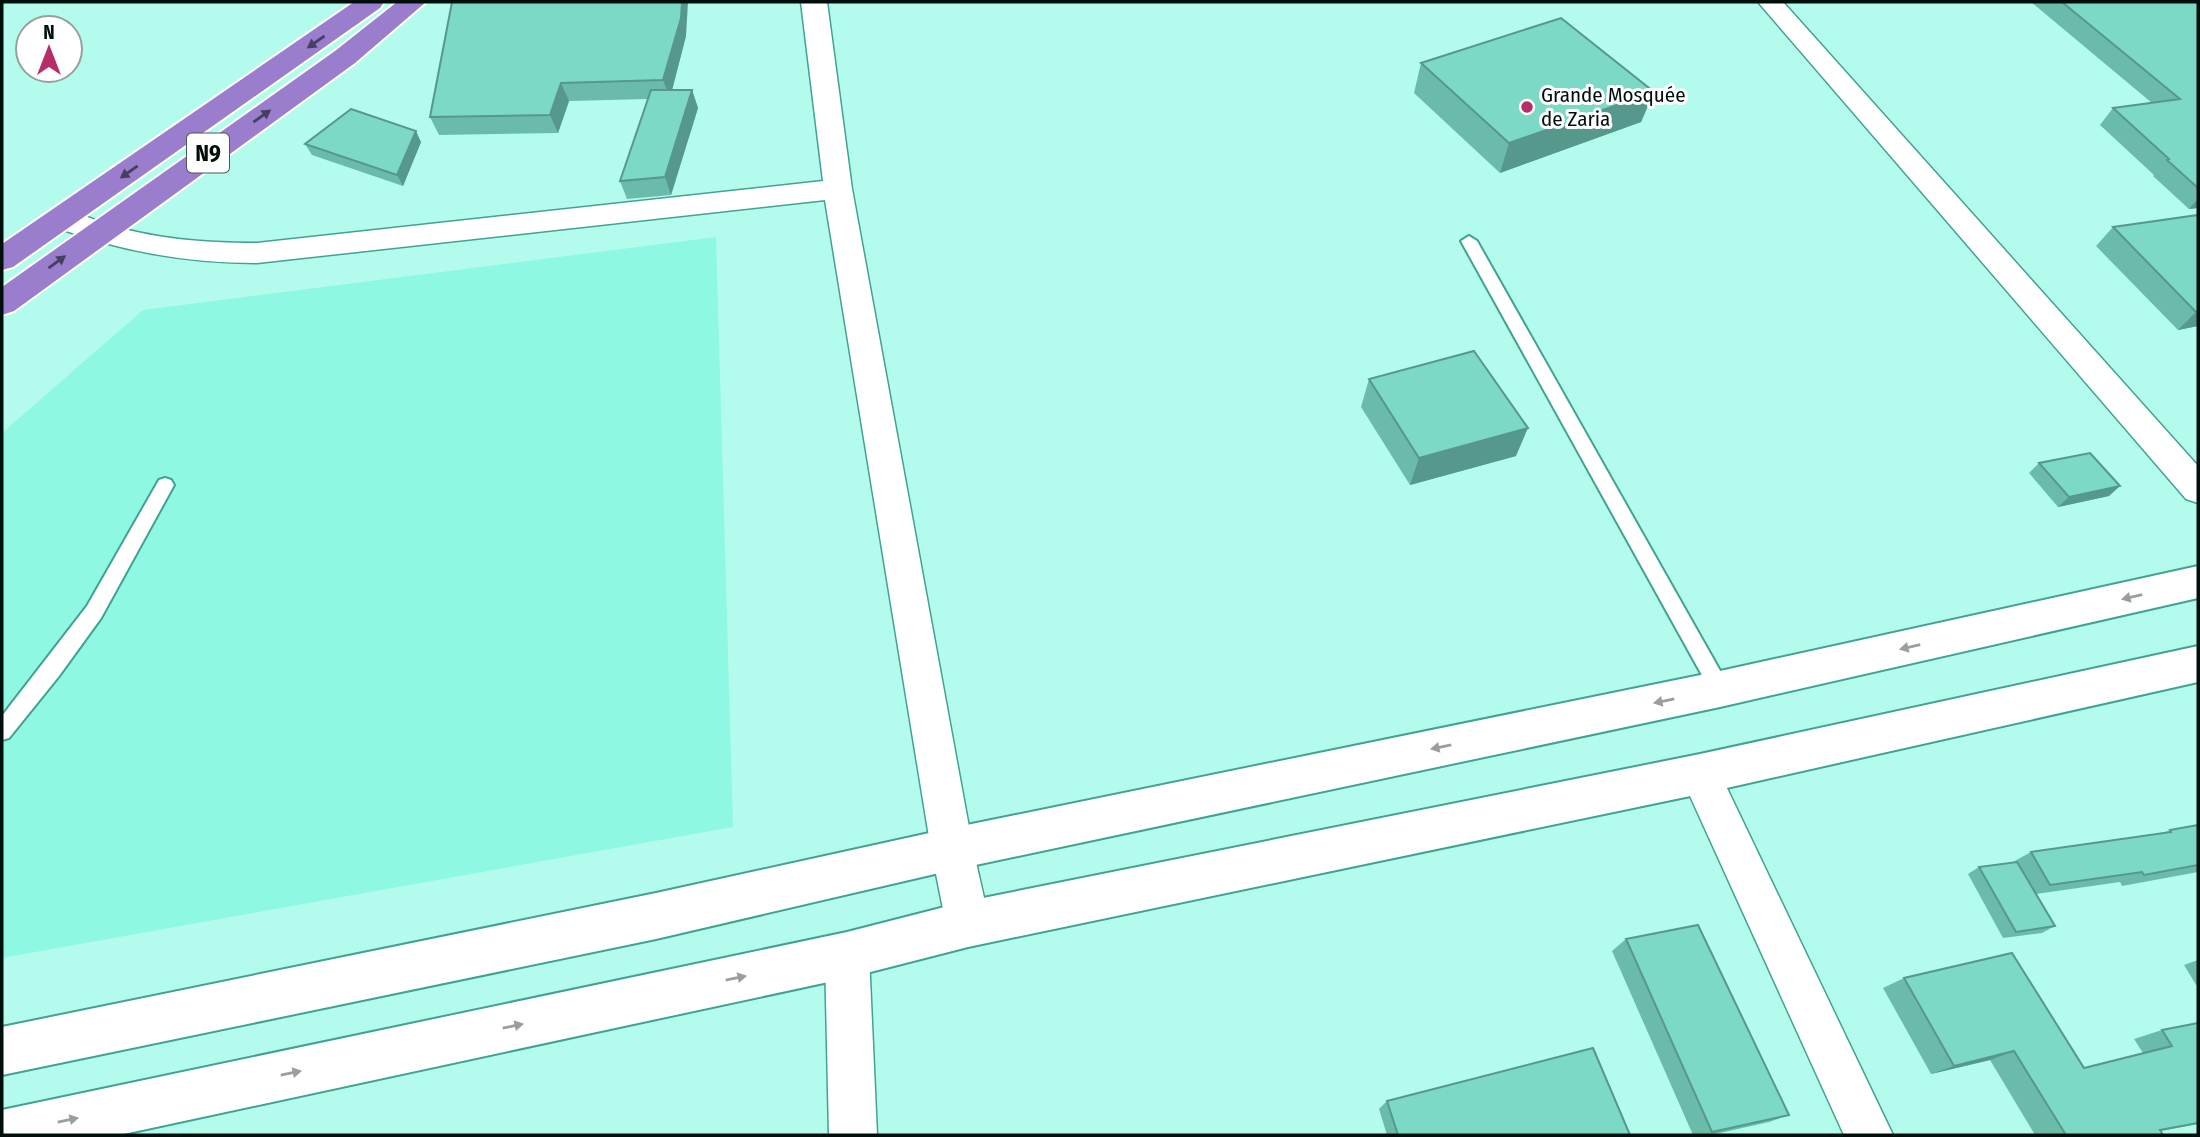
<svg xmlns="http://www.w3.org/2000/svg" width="2200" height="1137" font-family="'Fira Sans Condensed',sans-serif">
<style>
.built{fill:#8ef8e3}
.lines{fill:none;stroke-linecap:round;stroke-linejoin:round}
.lane-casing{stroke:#42a291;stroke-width:4}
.street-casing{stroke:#42a291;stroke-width:3}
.secondary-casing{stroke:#42a291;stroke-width:4}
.highway-casing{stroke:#fff;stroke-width:4}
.lane{fill:#fff;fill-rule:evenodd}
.street{fill:#fff;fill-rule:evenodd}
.secondary{fill:#fff;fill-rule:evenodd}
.highway{fill:#9a7dcc;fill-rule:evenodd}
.wall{fill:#6abbaa}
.shaded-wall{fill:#56988b}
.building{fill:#7bd9c6;stroke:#56988b;stroke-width:2}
.oneway{fill:#454062}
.oneway2{fill:#999f9e}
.poi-dot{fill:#b72d68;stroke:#fff;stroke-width:2.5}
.labels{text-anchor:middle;stroke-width:6;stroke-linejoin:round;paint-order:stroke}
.far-poi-label{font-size:21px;fill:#000f0c;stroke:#fff;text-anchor:start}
.shield{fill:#fff;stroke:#4c5755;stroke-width:2}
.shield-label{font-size:23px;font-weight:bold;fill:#000f0c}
</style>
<rect width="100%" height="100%" fill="#b3fced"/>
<path class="built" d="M716,237L733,827L2,958V433L143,310Z"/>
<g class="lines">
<g class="lane-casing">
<g id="lane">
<path d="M1469,236L1477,241L1727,683L1730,689L1727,695L1720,698L1713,695L1461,241Z"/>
<path d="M165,478L171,480L174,485L101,618L59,676L9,738L2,740V716L87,606L159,480Z"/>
</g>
</g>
<g class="street-casing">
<g id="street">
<path d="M801,2H827L852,189L973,849L990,924L984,939L968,946L952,939L946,924L931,849L825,200L257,263C184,263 120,251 52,226L47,219L52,212C69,207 86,217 103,223C153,239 204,243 257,243L823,181Z"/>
<path d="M1758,2H1783L2198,466V503L2186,499Z"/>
<path d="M1700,755L1714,761L1893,1135H1844L1680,774L1686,761Z"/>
<path d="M847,933L863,939L869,955L877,1135H829L825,955L831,939Z"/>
</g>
</g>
<g class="secondary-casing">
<g id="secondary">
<path d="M2198,566V598L1720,707L952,870L656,939L2,1075V1027L656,893L952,828L1720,671Z"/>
<path d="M2198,646V682L1700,794L968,947L847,978L119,1135H2V1110L847,932L968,901L1700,754Z"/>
</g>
</g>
<g class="highway-casing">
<g id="highway">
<path d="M354,2H384L380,8L13,267L2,270V244Z"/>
<path d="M397,2H426L355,63L14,311L2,315V287L335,51Z"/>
</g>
</g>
<use href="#lane" class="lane"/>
<use href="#street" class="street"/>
<use href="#secondary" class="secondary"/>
<use href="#highway" class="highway"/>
</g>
<g class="wall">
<path d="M2031,2H2198V208L2189,209L2153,176L2154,175L2100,125L2113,108L2152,103Z"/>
<path d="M686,36L672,90H692L698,108L671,195L627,199L620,181L648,99L569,101L558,133L439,135L430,117Z"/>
<path d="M1421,63L1654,92L1641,122L1500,173L1414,93Z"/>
<path d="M421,142L403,186L312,155L305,144Z"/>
<path d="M2198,215V326L2178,330L2096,246L2113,227Z"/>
<path d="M1369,379L1516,456L1410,485L1361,407Z"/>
<path d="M2039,463L2109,496L2058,507L2029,473Z"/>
<path d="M2198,825V872L2122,886L2120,882L2036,894L2055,926L2042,933L2003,938L1968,874L1979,867L2011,863L2031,852L2164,833L2170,830Z"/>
<path d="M1626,939L1789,1115L1769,1122L1711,1135H1693L1612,951Z"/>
<path d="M2198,960V988L2184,965Z"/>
<path d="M1904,978L2084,1068L2143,1053L2134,1039L2162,1030L2198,1023V1124L2161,1131L2163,1135H2035L1990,1060L1931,1074L1883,988Z"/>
<path d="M1387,1101L1630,1135H1387L1379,1109Z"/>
</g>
<g class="shaded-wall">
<path d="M682,2H688L686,36L670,98L663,80Z"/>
<path d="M561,83L569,101L558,133L550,115Z"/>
<path d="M692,90L698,108L671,195L665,177Z"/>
<path d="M1654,92L1641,122L1500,173L1509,143Z"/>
<path d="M416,131L421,142L403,186L397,175Z"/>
<path d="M2198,199V208L2189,209Z"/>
<path d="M2196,312H2198V326L2178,330Z"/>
<path d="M1528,428L1516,456L1410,485L1419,458Z"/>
<path d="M2120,486L2109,496L2058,507L2069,497Z"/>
<path d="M2014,1051L1990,1060L1931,1074L1954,1066Z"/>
</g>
<g class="building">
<path d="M452,2H682L681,18L663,80L561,83L550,115L430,117Z"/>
<path d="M2062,2H2198V188L2167,160L2169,159L2113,108L2180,99Z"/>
<path d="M1561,18L1654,92L1509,143L1421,63Z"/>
<path d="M651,90H692L665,177L620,181Z"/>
<path d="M351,109L416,131L397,175L305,144Z"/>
<path d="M2198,215V312H2196L2113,227Z"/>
<path d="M1474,351L1528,428L1419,458L1369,379Z"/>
<path d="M2090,453L2120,486L2069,497L2039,463Z"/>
<path d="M2198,825V865L2144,875L2142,872L2050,885L2031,852L2171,832L2170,830Z"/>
<path d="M2017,862L2055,926L2016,932L1979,867Z"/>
<path d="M1698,925L1789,1115L1712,1132L1626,939Z"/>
<path d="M2012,953L2084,1068L2172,1046L2162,1030L2198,1023V1123L2160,1130L2163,1135H2066L2014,1051L1954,1066L1904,978Z"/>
<path d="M1593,1048L1630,1135H1398L1387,1101Z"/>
</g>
<defs><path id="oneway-solid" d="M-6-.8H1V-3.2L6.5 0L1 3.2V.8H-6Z" transform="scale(1.75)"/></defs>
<g class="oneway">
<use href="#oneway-solid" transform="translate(316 42) rotate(145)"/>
<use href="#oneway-solid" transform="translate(262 116) rotate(-35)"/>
<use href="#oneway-solid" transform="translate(129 172) rotate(145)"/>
<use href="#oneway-solid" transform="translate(57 262) rotate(-36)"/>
</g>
<g class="oneway2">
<use href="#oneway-solid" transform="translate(2132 597) rotate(167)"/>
<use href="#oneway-solid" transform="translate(1910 647) rotate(167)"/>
<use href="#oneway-solid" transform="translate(1664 701) rotate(168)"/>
<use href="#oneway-solid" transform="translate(1441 747) rotate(168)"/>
<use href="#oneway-solid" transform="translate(736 978) rotate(-12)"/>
<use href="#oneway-solid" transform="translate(513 1026) rotate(-12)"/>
<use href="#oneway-solid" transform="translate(291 1073) rotate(-12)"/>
<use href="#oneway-solid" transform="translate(68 1120) rotate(-12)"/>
</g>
<circle class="poi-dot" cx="1527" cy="107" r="7"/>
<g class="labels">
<g class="far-poi-label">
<text x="1541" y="102">Grande Mosquée<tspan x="1541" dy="24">de Zaria</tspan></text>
</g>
<rect class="shield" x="187" y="133.5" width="42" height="39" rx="5"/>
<g class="shield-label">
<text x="208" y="161">N9</text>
</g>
</g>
<rect width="2200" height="1137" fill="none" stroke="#000f0c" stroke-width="7"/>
<g transform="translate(49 49)"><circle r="33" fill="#ffffff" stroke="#999f9e" stroke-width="2"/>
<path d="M0-5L12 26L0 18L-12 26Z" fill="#b72d68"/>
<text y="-10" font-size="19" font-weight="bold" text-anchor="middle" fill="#000f0c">N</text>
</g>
</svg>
